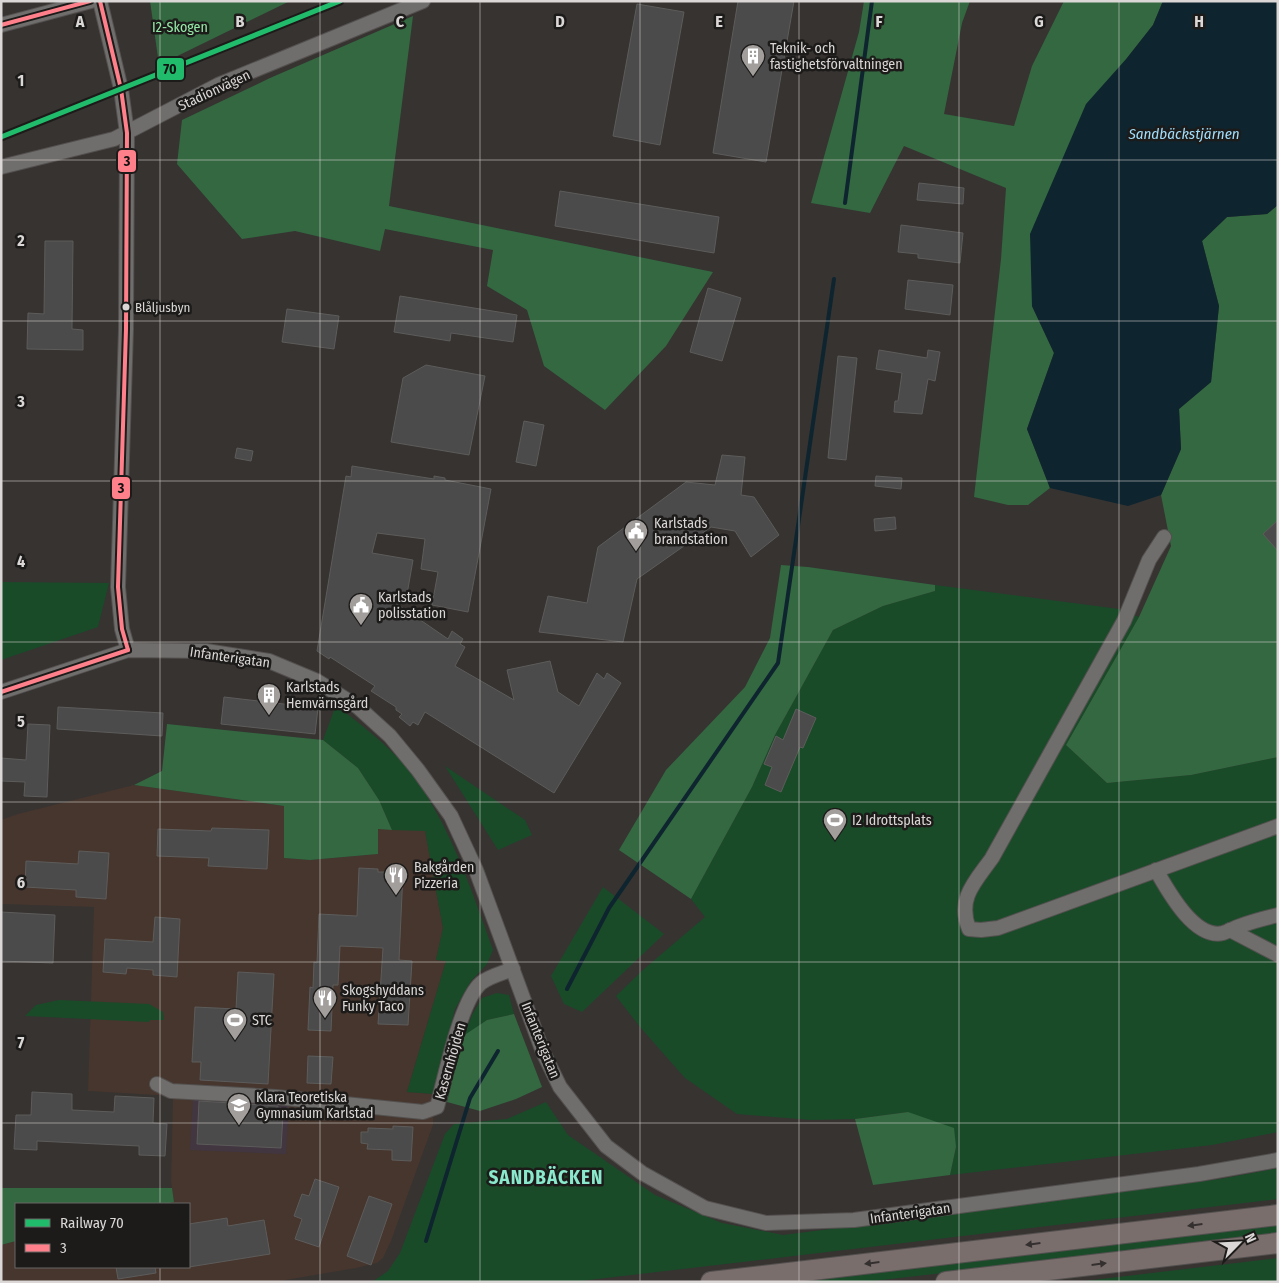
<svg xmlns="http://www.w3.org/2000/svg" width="1279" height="1283" font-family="'Fira Sans Condensed',sans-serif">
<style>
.commercial{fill:#46362e}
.education{fill:#423641}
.green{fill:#1a4b29}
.forest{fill:#336841}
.water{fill:#0e252f}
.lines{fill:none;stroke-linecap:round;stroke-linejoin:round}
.stream{stroke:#0e252f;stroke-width:4}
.building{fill:#4c4b4b;stroke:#5d5c5b}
.minor-casing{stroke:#53504f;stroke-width:16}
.highway-casing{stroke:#53504f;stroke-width:22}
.minor{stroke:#706e6c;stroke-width:14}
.highway{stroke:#7a6e6d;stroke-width:20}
.bus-1-casing{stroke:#1d1b1a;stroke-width:8}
.bus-1{stroke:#ff808a;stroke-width:4}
.rail-1-casing{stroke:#1d1b1a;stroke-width:9}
.rail-1{stroke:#20bc6c;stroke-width:5}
.oneway{fill:#34302f}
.grid{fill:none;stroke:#dad7d6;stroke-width:1;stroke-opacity:0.55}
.bus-dot{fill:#dad7d6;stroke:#1d1b1a;stroke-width:2}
.labels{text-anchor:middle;stroke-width:5;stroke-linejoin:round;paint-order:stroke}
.bus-label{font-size:13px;fill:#dad7d6;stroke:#1d1b1a;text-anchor:start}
.park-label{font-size:14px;fill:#95eba8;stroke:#1d1b1a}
.poi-label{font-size:14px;fill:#dad7d6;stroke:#1d1b1a;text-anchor:start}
.street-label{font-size:14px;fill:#dad7d6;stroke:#1d1b1a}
.water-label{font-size:15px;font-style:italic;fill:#a1defc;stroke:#1d1b1a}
.district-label{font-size:19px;font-weight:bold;letter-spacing:1px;fill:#8ae9cc;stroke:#1d1b1a}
.grid-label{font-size:16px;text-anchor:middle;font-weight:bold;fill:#dad7d6;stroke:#1d1b1a;stroke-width:5;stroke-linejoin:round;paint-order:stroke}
.line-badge{stroke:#1d1b1a;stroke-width:2}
.pale-badge-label{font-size:14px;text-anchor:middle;font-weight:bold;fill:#111}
</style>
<rect width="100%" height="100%" fill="#363331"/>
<path class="commercial" d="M134,785L284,806V858L310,860L378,854V829L425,830L443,928L436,960L446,961L407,1092L434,1094L433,1125L391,1241L383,1258L377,1263L356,1268L274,1282H1V1245L16,1241V1267H189V1204H165L174,1202L171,1182L173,1096L88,1091L94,907L1,904V820L18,814Z"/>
<path class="education" d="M193,1097L289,1101L286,1154L190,1150Z"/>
<g class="green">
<path d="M1,582L109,583L98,627L1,660Z"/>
<path d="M935,585L1119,609L1139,617L1066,745L1107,783L1191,775L1278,757V1132L1212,1145L950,1175L956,1147L908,1112L855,1119L811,1120L737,1114L685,1078L640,1027L616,996L644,969L705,917L691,899L752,787L775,735L833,630L883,606L935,591Z"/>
<path d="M336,705C362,726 391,747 412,774C451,827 471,889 493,950L487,964L471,981L455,1009L434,1094L407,1092L446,961L436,960L443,928L425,831L392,830L379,800L358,768L323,740Z"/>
<path d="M445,766L525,820L532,835L498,850Z"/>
<path d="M603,887L664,934L582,1012L564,1004L551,976Z"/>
<path d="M497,993L509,995L514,1014L487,1020L464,1036L472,1015L482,998Z"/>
<path d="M59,1000L149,1004L163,1012L164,1020H150L149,1022L25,1016L36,1005Z"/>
<path d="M546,1102L568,1135L655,1195L722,1223L783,1235L1220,1179L1278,1168V1199L572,1282H372L388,1271L400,1253L445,1134L454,1124L507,1119Z"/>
<path d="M1278,1225V1234L865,1282H798Z"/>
<path d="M1278,1258V1282H1076Z"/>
</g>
<g class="forest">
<path d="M150,1H290L159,65Z"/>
<path d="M864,1H970L962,23L944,114L1014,126L1032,66L1064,1H1163L1153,25L1127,58L1032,306L1054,353L1027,429L1050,488L1028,505H1008L974,497L1001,259L1006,188L904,146L870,213L811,203L859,32Z"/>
<path d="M413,16L389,206L713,272L666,346L605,410L544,366L527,310L487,286L493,250L385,229L380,251L295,231L242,239L177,164L182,120L270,78Z"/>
<path d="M1278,205V757L1191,775L1107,783L1066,745L1139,617L1171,546L1161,495L1181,449L1179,409L1211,382L1219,306L1202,241L1227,217L1267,214Z"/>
<path d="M781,565L808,567L935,585V591L883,606L833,630L775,735L752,787L691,899L619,850L666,770L745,687L770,638Z"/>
<path d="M167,724L323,740L358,768L379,800L392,830L378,829V854L310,860L284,858V806L134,785L162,771Z"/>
<path d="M514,1014L542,1087L516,1099L480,1111L447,1102L463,1036L487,1020Z"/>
<path d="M908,1112L954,1128L956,1147L950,1175L873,1185L855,1119Z"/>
<path d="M1,1188H172L174,1202L165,1204H16V1241L1,1245Z"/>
</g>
<path class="water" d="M1163,1H1278V205L1267,214L1227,217L1202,241L1219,306L1211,382L1179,409L1181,449L1161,495L1128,506L1050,488L1027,429L1054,353L1032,306L1030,234L1086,104L1127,58L1153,25Z"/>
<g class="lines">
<g class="stream">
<path d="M845,203L872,1"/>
<path d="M567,989L609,908L778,663L834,279"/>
<path d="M426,1241L470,1098L498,1051"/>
</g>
</g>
<g class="building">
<path d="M738,1H794L766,162L713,153Z"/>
<path d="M637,4L684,12L660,145L613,136Z"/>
<path d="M919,183L964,188L963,204L917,200Z"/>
<path d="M560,191L719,217L714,253L555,226Z"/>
<path d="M901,225L963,233L960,263L918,258V254L898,252Z"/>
<path d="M45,241H73L72,329L83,330V350L27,349L28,313L44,314Z"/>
<path d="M908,280L953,285L950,315L905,309Z"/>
<path d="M708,288L741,298L722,361L690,352Z"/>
<path d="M400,296L517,315L513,342L451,333L450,341L394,332Z"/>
<path d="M287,309L339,316L334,349L282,342Z"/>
<path d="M879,350L927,358L928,350L940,352L935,381L928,379L922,414L894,412L895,401H898L902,373L876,369Z"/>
<path d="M838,356L857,358L846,460L828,458Z"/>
<path d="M426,365L485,376L469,455L391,442L403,378Z"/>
<path d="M524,421L544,425L536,466L516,462Z"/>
<path d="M237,448L253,451L251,461L235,458Z"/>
<path d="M722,455L745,457L741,495L754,497L779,535L751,557L735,531L711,527L637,579L623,642L539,632L548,596L587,603L598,547L686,482L715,485Z"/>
<path d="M352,466L434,479V476L445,478V480L491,489L468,612L432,605L438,572L421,569L425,539L377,533L372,553L413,560L406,600L384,595L448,639L452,631L463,639L460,644L465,647L455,666L514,700L507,670L550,661L558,692L579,706L597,673L604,679L607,673L621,683L554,793L425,712L418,725L413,722L410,726L399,717L402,714L396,710V707L371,691L375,686L330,657L329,659L317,651L346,476L351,477Z"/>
<path d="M876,476L902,478L901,489L875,486Z"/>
<path d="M895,517L896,529L875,531L874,519Z"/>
<path d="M1278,520V551L1263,534Z"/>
<path d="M224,697L318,708L315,734L221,724Z"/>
<path d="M58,707L163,713L162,736L57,729Z"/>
<path d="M796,709L816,718L803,748L800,747L781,792L765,785L772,767L764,764L776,736L783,740Z"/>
<path d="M28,724L50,725L47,797L24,796L25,782L1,781V758L26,760Z"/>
<path d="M212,828L269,830L267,869L208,866L209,858L157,856L158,829L211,831Z"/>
<path d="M79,851L109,853L106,899L76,897V890L25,887L26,861L78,864Z"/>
<path d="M359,868L378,869V872H403L399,960L412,961L408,1025L378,1024L383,948L340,946L338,985H333L331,1031L308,1030L310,987L313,988L314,962L317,963L319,914L357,916Z"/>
<path d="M1,912L55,915L53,963L1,961Z"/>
<path d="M155,917L180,919L177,977L153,975V970L127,968L126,974L103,972L105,939L153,942Z"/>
<path d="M238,972L274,974L268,1084L200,1080L201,1062H192L195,1007L236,1009Z"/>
<path d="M308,1056L333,1057L331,1084L307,1083Z"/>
<path d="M32,1092L72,1094V1110L114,1112L115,1096L154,1098L153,1123L167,1124L165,1156L139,1155V1146L37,1141V1150L14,1149L16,1115H31Z"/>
<path d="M199,1101L278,1106V1114L283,1115L281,1148L197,1144Z"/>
<path d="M393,1126L413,1127L411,1161L392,1160V1150L367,1149L368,1144L361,1143V1132H368V1128L393,1129Z"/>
<path d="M315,1179L339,1187L319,1247L295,1239L302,1219L294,1216L302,1194L309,1196Z"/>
<path d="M369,1196L392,1204L371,1265L347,1256Z"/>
<path d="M227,1218L228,1226L264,1220L270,1254L189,1267V1224Z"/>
<path d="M116,1267H155L156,1273L118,1279Z"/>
</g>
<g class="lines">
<g class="minor-casing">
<g id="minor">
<path d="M100,1L121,89L127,133L126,329L118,587L122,629L128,650"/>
<path d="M1,25L91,1"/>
<path d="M1,167L114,139L218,85L423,1"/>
<path d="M1164,537L1149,560L1124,621L992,858C975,882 957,898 969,929L981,930L998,928L1278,826"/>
<path d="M1,692L128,650L206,651L269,661L317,681L358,707L390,736L418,770L451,816L476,870L543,1052L560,1087L606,1146L642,1173L705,1208L766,1223L854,1220L1199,1174L1278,1160"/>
<path d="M1156,870C1167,889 1194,940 1223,933C1229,931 1234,928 1240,926C1253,921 1265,918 1278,915"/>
<path d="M1230,930L1278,955"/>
<path d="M157,1084L171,1091L276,1097L423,1112L437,1107C445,1078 460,1001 481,983C490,976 503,973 513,969"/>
</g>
</g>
<g class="highway-casing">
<g id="highway">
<path d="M711,1282L1278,1215"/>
<path d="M946,1282L1278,1243"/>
</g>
</g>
<use href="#minor" class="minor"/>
<use href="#highway" class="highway"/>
<g class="bus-1-casing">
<g id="bus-1">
<path d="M100,1L121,89L127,133L126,329L118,587L122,629L128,650"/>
<path d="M1,25L90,1"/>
<path d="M1,692L128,650"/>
</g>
</g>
<use href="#bus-1" class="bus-1"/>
<g class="rail-1-casing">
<path id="rail-1" d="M1,137L340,1"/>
</g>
<use href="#rail-1" class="rail-1"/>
</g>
<defs><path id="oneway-solid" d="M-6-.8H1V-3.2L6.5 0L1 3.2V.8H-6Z" transform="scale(1.25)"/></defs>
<g class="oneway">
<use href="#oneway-solid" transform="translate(1195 1225) rotate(173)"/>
<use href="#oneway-solid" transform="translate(1033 1244) rotate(173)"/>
<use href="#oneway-solid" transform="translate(872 1263) rotate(173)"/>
<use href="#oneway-solid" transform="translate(1099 1264) rotate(-7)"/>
</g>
<path class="grid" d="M160,1V1204M320,1V1282M480,1V1282M640,1V1282M799,1V1282M959,1V1282M1119,1V1282M1,160H1278M1,321H1278M1,481H1278M1,642H1278M1,802H1278M1,962H1278M1,1123H1278M160,1267V1282"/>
<defs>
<g id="building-pin" transform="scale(1.25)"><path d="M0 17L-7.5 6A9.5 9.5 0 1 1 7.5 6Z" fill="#a19e9c" stroke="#1d1b1a"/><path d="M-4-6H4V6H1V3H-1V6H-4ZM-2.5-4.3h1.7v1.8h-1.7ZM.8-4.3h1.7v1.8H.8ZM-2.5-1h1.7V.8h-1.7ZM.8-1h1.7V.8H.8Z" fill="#fff"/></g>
<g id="civic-pin" transform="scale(1.25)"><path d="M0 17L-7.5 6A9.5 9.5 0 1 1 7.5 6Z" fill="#a19e9c" stroke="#1d1b1a"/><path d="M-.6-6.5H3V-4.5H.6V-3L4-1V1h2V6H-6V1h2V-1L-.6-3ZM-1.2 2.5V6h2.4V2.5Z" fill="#fff"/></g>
<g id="stadium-pin" transform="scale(1.25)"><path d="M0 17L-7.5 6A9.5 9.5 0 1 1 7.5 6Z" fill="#a19e9c" stroke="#1d1b1a"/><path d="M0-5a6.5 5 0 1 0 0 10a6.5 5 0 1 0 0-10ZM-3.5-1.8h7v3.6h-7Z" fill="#fff"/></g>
<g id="restaurant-pin" transform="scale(1.25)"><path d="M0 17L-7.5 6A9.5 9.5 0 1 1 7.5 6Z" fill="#a19e9c" stroke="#1d1b1a"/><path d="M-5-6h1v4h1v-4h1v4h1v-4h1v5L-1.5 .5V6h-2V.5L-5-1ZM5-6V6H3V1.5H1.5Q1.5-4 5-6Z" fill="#fff"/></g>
<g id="school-pin" transform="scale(1.25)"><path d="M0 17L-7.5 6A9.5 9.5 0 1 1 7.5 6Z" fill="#a19e9c" stroke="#1d1b1a"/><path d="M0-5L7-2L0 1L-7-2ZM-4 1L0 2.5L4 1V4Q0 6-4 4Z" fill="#fff"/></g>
</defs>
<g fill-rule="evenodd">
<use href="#building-pin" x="753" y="56"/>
<use href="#civic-pin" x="636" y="531"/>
<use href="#civic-pin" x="361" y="605"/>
<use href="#building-pin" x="269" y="695"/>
<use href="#stadium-pin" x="835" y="820"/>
<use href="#restaurant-pin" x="396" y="875"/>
<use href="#restaurant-pin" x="325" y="998"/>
<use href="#stadium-pin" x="235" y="1020"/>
<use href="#school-pin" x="239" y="1105"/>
</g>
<circle class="bus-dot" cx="126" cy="307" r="4.5"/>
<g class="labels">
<g class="bus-label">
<text x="135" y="312">Blåljusbyn</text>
</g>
<g class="park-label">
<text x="180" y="32">I2-Skogen</text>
</g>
<g class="poi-label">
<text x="770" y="53">Teknik- och<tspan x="770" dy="16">fastighetsförvaltningen</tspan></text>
<text x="654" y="528">Karlstads<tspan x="654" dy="16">brandstation</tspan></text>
<text x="378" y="602">Karlstads<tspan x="378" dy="16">polisstation</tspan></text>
<text x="286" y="692">Karlstads<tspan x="286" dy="16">Hemvärnsgård</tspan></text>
<text x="852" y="825">I2 Idrottsplats</text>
<text x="414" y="872">Bakgården<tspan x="414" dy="16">Pizzeria</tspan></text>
<text x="342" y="995">Skogshyddans<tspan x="342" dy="16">Funky Taco</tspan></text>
<text x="252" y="1025">STC</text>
<text x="256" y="1102">Klara Teoretiska<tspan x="256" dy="16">Gymnasium Karlstad</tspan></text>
</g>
<g class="street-label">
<text transform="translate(214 90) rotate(-25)" y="5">Stadionvägen</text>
<text transform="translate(230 657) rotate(8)" y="5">Infanterigatan</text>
<text transform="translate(541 1040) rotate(68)" y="5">Infanterigatan</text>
<text transform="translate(450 1061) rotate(-74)" y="5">Kasernhöjden</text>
<text transform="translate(910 1213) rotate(-8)" y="5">Infanterigatan</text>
</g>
<g class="water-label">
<text x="1184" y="139">Sandbäckstjärnen</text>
</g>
<g class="district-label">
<text x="546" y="1184">SANDBÄCKEN</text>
</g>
</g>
<g class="grid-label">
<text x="80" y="27">A</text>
<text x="240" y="27">B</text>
<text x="400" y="27">C</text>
<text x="560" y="27">D</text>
<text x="719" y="27">E</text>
<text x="879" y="27">F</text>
<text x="1039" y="27">G</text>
<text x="1199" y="27">H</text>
<text x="21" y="86">1</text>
<text x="21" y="246">2</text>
<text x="21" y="407">3</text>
<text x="21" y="567">4</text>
<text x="21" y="727">5</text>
<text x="21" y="888">6</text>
<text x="21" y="1048">7</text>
</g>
<g class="line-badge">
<rect x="156" y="57" width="29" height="24" rx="5" fill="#20bc6c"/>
<rect x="117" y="149" width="20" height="24" rx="5" fill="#ff808a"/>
<rect x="111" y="476" width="20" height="24" rx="5" fill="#ff808a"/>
</g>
<g class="pale-badge-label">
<text x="170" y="74">70</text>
<text x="127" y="166">3</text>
<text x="121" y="493">3</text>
</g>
<rect width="1279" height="1283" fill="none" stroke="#dad7d6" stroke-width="5"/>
<rect x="15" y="1203" width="175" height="65" fill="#1d1b1a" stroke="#696665"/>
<rect x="25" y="1219" width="25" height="8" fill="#20bc6c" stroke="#696665"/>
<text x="60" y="1228" font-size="15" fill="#dad7d6">Railway 70</text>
<rect x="25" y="1244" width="25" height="8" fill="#ff808a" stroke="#696665"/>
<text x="60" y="1253" font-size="15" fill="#dad7d6">3</text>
<g transform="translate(1239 1243) rotate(66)" stroke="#1d1b1a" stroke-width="4" paint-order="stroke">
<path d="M0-4L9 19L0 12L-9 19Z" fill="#dad7d6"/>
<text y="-8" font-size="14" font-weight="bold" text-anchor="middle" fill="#dad7d6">N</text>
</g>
</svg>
